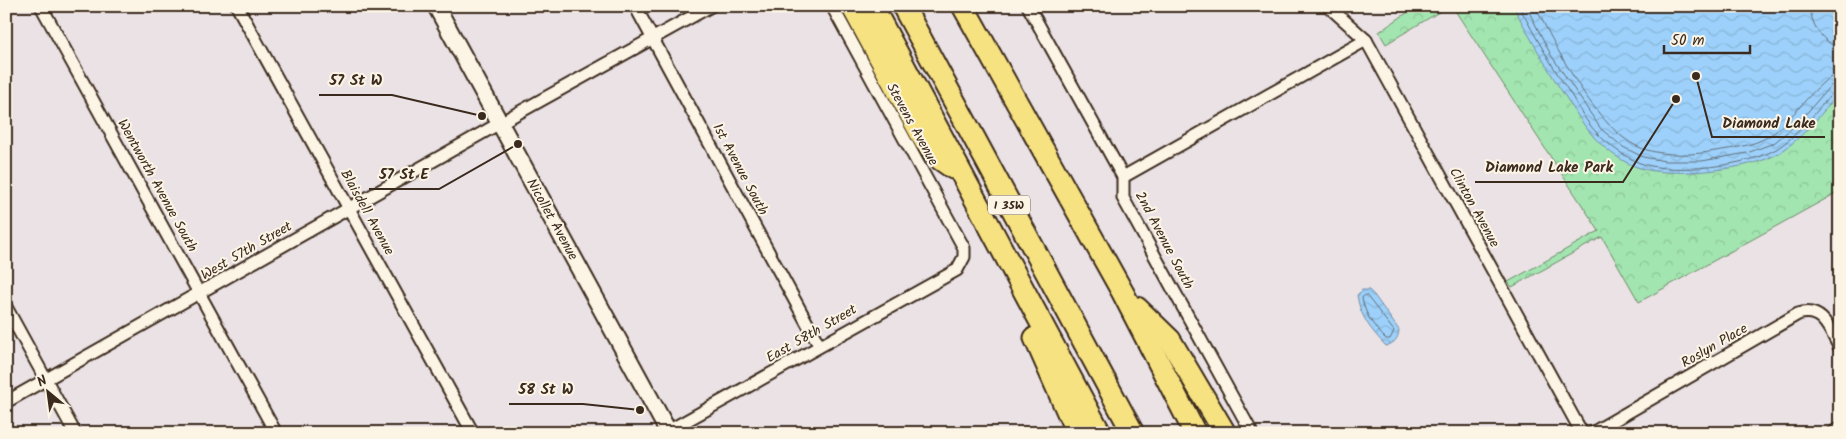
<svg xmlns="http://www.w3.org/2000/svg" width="1846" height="439" font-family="Kalam,sans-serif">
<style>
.park{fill:url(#park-crowns);stroke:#6e8867}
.water{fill:url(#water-waves);stroke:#768ea3}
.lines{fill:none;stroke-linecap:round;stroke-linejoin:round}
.shore{stroke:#626d76;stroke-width:1}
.street-casing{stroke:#3b2a1e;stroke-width:15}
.secondary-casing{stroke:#3b2a1e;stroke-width:20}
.highway-casing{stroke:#3b2a1e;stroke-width:25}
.street{stroke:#fcf5e5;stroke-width:11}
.secondary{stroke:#fcf5e5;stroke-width:16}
.highway{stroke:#f7e281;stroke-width:21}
.labels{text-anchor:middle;stroke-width:4;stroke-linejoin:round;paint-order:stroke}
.shield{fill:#fcf5e5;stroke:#75675a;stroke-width:1}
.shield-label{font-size:12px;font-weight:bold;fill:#3b2a1e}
.street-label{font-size:14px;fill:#3b2a1e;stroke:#fcf5e5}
.leader{fill:none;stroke:#3b2a1e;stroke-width:2}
.callout-dot{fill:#3b2a1e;stroke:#fcf5e5;stroke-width:2}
.callout-label{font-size:15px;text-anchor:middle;font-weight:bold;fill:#3b2a1e;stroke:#fcf5e5;stroke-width:4;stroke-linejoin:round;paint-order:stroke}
</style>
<defs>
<pattern id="park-crowns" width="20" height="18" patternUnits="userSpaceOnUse" patternTransform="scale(1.25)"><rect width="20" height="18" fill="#a2e5b0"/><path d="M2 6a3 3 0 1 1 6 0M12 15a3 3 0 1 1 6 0" fill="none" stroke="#8cc597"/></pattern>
<pattern id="water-waves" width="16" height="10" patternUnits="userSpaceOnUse" patternTransform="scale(1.25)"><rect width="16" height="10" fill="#9dd1fb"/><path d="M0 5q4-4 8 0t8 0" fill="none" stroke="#88b4d7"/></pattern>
</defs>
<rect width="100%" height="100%" fill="#eae2e5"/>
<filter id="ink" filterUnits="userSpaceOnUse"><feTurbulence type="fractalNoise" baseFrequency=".02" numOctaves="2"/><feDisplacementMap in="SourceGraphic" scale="10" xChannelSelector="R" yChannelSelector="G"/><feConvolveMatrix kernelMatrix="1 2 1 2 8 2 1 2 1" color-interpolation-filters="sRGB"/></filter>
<g filter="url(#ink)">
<g class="park">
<path d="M1417,6H1449L1386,44L1379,32Z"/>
<path d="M1452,6H1840V191L1639,302L1602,237L1512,287L1508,282L1599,231Z"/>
</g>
<g class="water">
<path d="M1513,6H1828L1840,32V92C1822,113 1804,136 1781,152C1753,170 1671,178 1640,168C1623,163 1604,149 1593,136C1584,126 1576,113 1569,102C1548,71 1531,39 1513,6Z"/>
<path d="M1362,290H1369L1374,295L1399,330C1398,340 1394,343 1386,346C1371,330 1360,317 1357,295Z"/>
</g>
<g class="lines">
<g class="shore">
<path d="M1519,6C1536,38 1553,68 1573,98C1580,110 1587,123 1597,133C1608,145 1625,157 1640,163C1672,175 1750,166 1778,148C1800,133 1817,111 1834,91L1840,89"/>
<path d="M1526,6L1551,55L1601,129L1623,147L1643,157L1665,161H1702L1747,153L1774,143L1798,123L1830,86L1840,83"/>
<path d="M1535,6C1556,47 1600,138 1647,150C1668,156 1693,155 1715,151C1735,148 1759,145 1775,132C1794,116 1807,96 1826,80C1830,77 1834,76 1840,76"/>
<path d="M1810,6C1810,22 1822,45 1840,46"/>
<path d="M1366,295L1394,331L1390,339H1386C1374,327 1365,315 1362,298Z"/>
</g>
<g class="street-casing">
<g id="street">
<path d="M41,6L276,433"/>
<path d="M237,6L473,433"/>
<path d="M635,6L819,345"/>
<path d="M1028,6L1123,177V198L1252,433"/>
<path d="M1328,6L1366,40L1582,433"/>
<path d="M1123,177L1366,40"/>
<path d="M6,307L75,433"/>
<path d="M6,402L500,123L711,6"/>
<path d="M668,431L957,270L964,257V248L832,6"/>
<path d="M1592,433L1798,314C1822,306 1830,330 1840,348"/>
<path d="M1832,433L1840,428"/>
</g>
</g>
<g class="secondary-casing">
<path id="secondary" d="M436,6L669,433"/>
</g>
<g class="highway-casing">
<g id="highway">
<path d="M852,6L925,141L940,159L953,168"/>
<path d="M872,6L1100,433"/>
<path d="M903,6L1133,433"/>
<path d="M963,6L1123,293L1195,433"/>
<path d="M1137,308L1170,340L1225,433"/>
<path d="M1035,338L1077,433"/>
</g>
</g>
<use href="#street" class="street"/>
<use href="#secondary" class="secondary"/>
<use href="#highway" class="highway"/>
</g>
</g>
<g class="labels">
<rect class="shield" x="988" y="195.5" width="42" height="19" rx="4"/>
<g class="shield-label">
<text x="1009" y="209">I 35W</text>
</g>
<g class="street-label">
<text transform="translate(913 124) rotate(61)" y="5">Stevens Avenue</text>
<text transform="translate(741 169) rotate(62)" y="5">1st Avenue South</text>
<text transform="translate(158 185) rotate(61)" y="5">Wentworth Avenue South</text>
<text transform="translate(1475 207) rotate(61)" y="5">Clinton Avenue</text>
<text transform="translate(368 212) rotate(61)" y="5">Blaisdell Avenue</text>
<text transform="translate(553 219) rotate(61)" y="5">Nicollet Avenue</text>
<text transform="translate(1165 240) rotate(62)" y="5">2nd Avenue South</text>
<text transform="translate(246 250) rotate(-30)" y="5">West 57th Street</text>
<text transform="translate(811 333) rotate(-30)" y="5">East 58th Street</text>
<text transform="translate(1714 345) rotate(-30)" y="5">Roslyn Place</text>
</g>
</g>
<path class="leader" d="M482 116L392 95H319M1696 76L1712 137H1825M1676 99L1623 182H1475M518 144L439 189H369M640 410L583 404H509"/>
<g class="callout-dot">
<circle cx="482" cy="116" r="5"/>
<circle cx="1696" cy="76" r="5"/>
<circle cx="1676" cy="99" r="5"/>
<circle cx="518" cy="144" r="5"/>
<circle cx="640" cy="410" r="5"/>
</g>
<g class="callout-label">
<text x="356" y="85">57 St W</text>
<text x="1769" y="128">Diamond Lake</text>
<text x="1549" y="172">Diamond Lake Park</text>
<text x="404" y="179">57 St E</text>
<text x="546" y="394">58 St W</text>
</g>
<rect width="1846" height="439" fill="none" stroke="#fcf5e5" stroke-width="25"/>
<rect x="12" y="12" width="1821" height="414" fill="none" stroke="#3b2a1e" stroke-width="2" filter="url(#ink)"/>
<g transform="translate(48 392) rotate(331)" stroke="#fcf5e5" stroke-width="4" paint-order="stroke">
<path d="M0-4L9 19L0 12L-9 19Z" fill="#3b2a1e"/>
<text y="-8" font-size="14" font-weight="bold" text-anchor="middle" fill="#3b2a1e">N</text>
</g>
<path d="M1664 45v8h86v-8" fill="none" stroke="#3b2a1e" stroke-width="2.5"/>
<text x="1671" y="45" font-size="15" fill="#3b2a1e" stroke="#fcf5e5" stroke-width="4" paint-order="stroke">50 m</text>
</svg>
